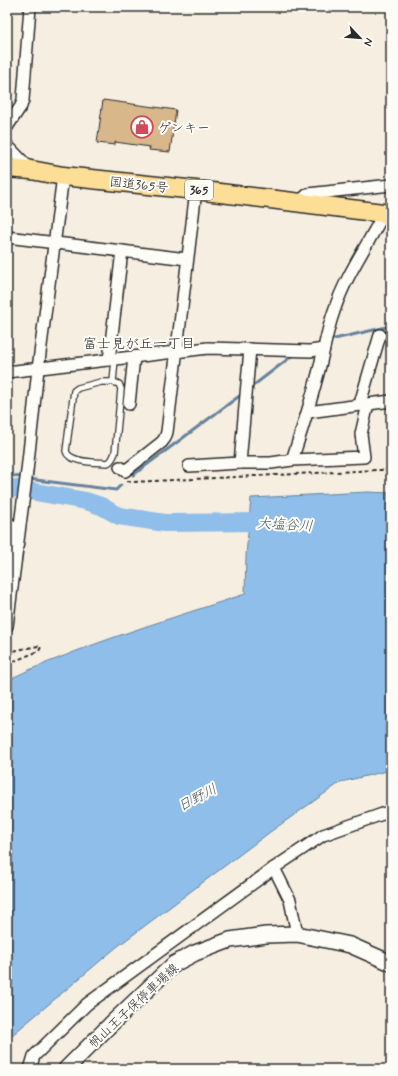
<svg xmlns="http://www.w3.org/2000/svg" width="398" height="1076" font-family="Mynerve,'Klee One',sans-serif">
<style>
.water{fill:#8ebee9;stroke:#66839d}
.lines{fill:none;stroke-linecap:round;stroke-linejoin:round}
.stream{stroke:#66839d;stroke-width:3}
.river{stroke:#8ebee9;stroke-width:18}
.building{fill:#d8b78b;stroke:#2b2b2b}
.service-casing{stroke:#2b2b2b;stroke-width:8}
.minor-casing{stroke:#2b2b2b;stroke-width:14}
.secondary-casing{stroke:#2b2b2b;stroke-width:18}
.trunk-casing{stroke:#2b2b2b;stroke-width:21}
.path{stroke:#2b2b2b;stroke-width:2;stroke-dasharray:4 3;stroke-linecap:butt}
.service{stroke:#fdfcf7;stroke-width:5.5}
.minor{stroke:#fdfcf7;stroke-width:11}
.secondary{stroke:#fdfcf7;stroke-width:15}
.trunk{stroke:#fdde96;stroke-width:18}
.labels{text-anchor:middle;stroke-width:4;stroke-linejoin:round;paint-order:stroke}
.shield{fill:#fdfcf7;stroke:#6a6a68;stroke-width:1}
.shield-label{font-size:12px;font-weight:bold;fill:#2b2b2b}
.poi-label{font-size:13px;fill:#2b2b2b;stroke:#fdfcf7;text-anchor:start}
.street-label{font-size:13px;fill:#2b2b2b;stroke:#fdfcf7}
.neighbourhood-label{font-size:14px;fill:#2b2b2b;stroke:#fdfcf7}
.water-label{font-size:14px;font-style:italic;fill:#495764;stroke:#fdfcf7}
</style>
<rect width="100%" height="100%" fill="#f6eee1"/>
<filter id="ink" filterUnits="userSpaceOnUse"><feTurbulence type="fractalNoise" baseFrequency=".025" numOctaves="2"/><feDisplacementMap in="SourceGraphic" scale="8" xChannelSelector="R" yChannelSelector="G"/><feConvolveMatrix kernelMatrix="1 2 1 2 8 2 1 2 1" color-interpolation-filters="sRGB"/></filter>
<g filter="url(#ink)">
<path class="water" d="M367,492L391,493V770L341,782L270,832L118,946L11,1036L7,1032V681C28,669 52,661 74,652C131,630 188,613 245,594L246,556L251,498Z"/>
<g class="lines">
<g class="stream">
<path d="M330,340L391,326"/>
<path d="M250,388L292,356"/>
<path d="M7,474L23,478"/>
<path d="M133,475L242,394"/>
<path d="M28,479L116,490L121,485"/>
<path d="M7,1062L12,1069"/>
</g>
<path class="river" d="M7,487L86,501L101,506L119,516L165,523L272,522"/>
</g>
<g class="building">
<path d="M103,100L176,110L170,152L149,150L150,147L115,142V145L97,143Z"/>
<path d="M389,270H391V286H387Z"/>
</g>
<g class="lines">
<g class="service-casing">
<g id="service">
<path d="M101,382H113L119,384L121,389L115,453C113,457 112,462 107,463C96,462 69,463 66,451L74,391L78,388Z"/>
<path d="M113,382L115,359"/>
</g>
</g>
<g class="minor-casing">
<g id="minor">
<path d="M7,127L21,106L23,100L30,7"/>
<path d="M7,145L31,170"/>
<path d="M298,203L308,194L391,185"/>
<path d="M7,237L187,259"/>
<path d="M109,360L122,251"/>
<path d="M7,372L208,348L310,351L324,349"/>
<path d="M129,404L134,357"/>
<path d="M361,405V400L380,335"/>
<path d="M308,412L391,401"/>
<path d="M292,460C302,430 311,401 319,370C324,350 327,330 334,311C346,275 367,246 384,213"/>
<path d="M240,463L250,349"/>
<path d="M189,466L240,463H271L292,460L364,457L361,434L368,404"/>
<path d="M120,467L125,471L162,442L165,438L167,432L196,190"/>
<path d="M7,521L12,527L11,541"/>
<path d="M7,626L27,471L38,369L63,176"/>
<path d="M274,868L290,900L297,934"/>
<path d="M32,1069L31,1066L34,1056L87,1004L274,868L323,835L391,811"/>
</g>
</g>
<g class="secondary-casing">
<path id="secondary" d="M66,1069L111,1024L174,964L195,953L230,940L266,935L297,934L350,945L391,963"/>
</g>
<g class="trunk-casing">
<path id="trunk" d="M7,168L31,170L63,176L196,190L391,214"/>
</g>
<g class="path">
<path d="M127,481L133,482L377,470H391"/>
<path d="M7,652L38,646L41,647L39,651L7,664"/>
</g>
<use href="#service" class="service"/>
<use href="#minor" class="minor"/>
<use href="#secondary" class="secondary"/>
<use href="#trunk" class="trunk"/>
</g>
</g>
<defs>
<g id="shop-ring" transform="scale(1.15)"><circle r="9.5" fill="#fdfcf7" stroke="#d1495b" stroke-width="1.5"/><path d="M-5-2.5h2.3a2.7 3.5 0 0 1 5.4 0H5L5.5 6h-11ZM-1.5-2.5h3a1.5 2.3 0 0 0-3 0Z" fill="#d1495b"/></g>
</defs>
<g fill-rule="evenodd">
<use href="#shop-ring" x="142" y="127"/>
</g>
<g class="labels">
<rect class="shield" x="185" y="180" width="28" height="20" rx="3"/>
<g class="shield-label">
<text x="199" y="194">365</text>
</g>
<g class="poi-label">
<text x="158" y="132">ゲンキー</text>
</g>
<g class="street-label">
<text transform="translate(139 184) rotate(6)" y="5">国道365号</text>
<text transform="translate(133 1005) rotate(-43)" y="5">帆山王子保停車場線</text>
</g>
<g class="neighbourhood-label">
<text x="139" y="348">富士見が丘一丁目</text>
</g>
<g class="water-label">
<text transform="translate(285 524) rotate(3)" y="5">大塩谷川</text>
<text transform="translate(197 797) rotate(-28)" y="5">日野川</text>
</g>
</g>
<rect width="398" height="1076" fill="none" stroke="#fdfcf7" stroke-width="24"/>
<rect x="12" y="12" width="374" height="1052" fill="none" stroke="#2b2b2b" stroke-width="1.5" filter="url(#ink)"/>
<g transform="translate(360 38) rotate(116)" stroke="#fdfcf7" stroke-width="3" paint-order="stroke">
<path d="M0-3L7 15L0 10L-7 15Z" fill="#2b2b2b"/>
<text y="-6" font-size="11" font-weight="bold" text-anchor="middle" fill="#2b2b2b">N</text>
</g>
</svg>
